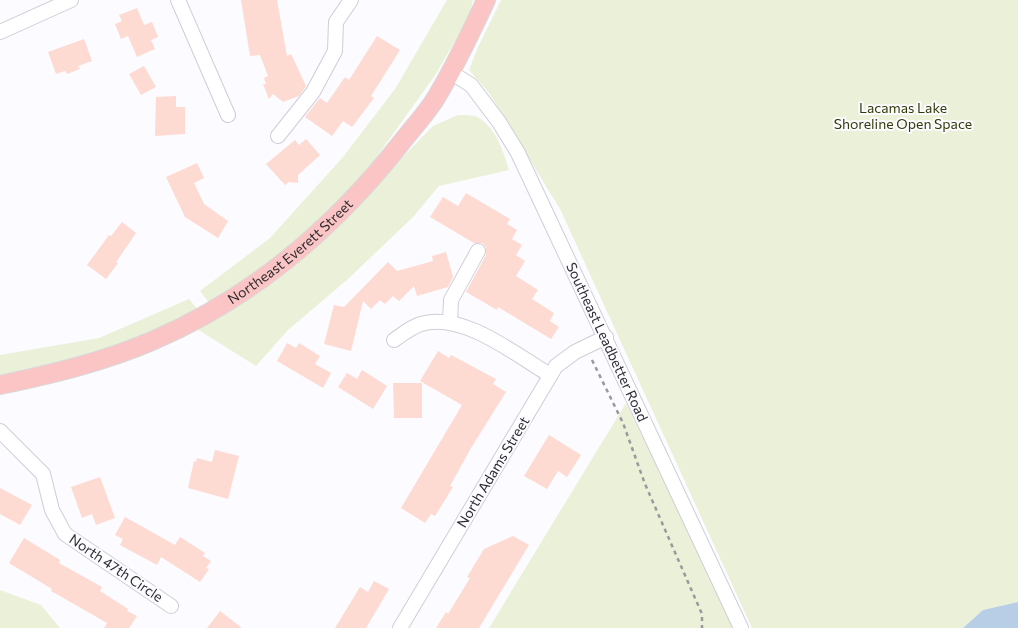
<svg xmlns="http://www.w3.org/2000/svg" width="1018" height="628" font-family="Commissioner,sans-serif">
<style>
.green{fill:#ebf1d8}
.water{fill:#b7cee6}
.building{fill:#fedbd2}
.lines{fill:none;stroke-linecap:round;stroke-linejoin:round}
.minor-casing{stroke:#cfcdd6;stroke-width:16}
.major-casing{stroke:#d9d9da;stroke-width:20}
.path{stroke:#9a999d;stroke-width:2.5;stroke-dasharray:4 4;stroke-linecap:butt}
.minor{stroke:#fff;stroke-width:14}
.major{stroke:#fbc5c5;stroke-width:18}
.labels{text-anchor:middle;stroke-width:4;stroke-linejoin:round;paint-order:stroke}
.park-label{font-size:14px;fill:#343b08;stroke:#fcfbff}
.street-label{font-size:14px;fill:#2d2c30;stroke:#fcfbff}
</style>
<rect width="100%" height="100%" fill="#fcfbff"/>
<g class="green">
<path d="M447,0H473L469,16L436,74L373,162L338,205L285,253L210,304L200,291L270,238L343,157L395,89Z"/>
<path d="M501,0H1018V602L983,610L963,628H752L560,209L489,93L469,70L478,47Z"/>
<path d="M458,115C464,115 472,115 477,117C496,127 503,151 509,170L439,186L413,217L348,279L288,330L256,366L197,329L344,217L433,126Z"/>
<path d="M189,299L199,311L99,356L0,376V355L99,338Z"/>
<path d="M626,403L735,628H489Z"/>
<path d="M0,590L41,605L60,628H0Z"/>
</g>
<path class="water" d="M1018,602V628H963L983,610Z"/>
<g class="building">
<path d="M241,0H277L287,56L291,54L306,86L299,96L283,102L273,94L269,99L263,84H266L264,78L268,76L260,55L250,56Z"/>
<path d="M137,8L144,25L152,22L158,37L151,40L155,49L137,57L128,36L121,39L115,24L122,21L119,15Z"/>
<path d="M377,36L400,50L371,96L374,98L352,127L343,121L332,136L305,117L320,98L327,103L345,77L349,80Z"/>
<path d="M84,39L92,61L78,66L80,69L67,74L65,71L56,74L48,52Z"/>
<path d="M144,66L156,87L141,95L129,74Z"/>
<path d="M176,96V107H185V134L155,136L156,97Z"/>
<path d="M306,139L320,155L298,175V183L289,182L285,185L266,164L295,140L299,145Z"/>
<path d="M197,163L204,178L194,183L204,204L228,221L218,238L185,217L166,177Z"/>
<path d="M466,193L510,219L507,224L517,230L512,239L522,245L516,255L525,261L516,276L538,290L532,299L554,313L550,321L559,327L551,339L498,307L497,310L466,292L486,255V247L482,243H474L430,217L443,197L458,206Z"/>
<path d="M122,222L136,233L116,262L118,263L106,279L87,265L109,235L111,236Z"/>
<path d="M446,252L453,277L448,287L417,296L414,286L399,301L393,296L385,304L380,300L371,309L363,301L351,351L324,344L334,305L344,307L388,262L397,271L433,261L432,256Z"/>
<path d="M287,343L296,348L299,343L320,356L315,364L331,373L323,388L277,361Z"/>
<path d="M438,351L449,358L451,355L496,379L493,384L506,392L471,448L450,486L453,487L435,516L431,514L425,523L401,508L462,405L420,381Z"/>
<path d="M362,370L387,386L373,409L338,387L347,373L357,379Z"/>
<path d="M393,383H422V418H394Z"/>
<path d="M549,435L581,455L567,477L558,471L547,489L524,476Z"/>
<path d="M215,450L239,456L228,499L188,488L194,461L196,462L197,458L212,462Z"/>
<path d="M100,477L115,518L96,525L92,514L82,518L71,487Z"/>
<path d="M0,488L32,505L20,525L0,514Z"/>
<path d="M125,517L175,545L180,537L205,553L203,556L211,561L206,568L209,569L200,582L161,557L157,565L120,545L123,539L115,535Z"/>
<path d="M513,536L529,545L479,628H436L446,612L448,614L470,578L467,577L484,549Z"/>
<path d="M24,538L60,560L59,563L102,587L100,591L128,609L127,611L137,616L129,628H104L107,623L51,591L52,589L9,563Z"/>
<path d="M374,581L389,589L366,628H335L360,587L368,592Z"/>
<path d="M220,611L242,628H207Z"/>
</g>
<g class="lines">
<g class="minor-casing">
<g id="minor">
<path d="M178,0L228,115"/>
<path d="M0,32L71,0"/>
<path d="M450,72L471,85L499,122L518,153L741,628"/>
<path d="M278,136L313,92L335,51L336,22L351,0"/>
<path d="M450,322L451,300L478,251"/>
<path d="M394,340C403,334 411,327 421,324C462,311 516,355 550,375"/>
<path d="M0,431L43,474L52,510L65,534L171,606"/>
<path d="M400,628L556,366L575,352L606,337"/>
</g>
</g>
<g class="major-casing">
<g id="major">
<path id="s1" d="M0,385C52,374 103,362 152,341C252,298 335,227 401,143C412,129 424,116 434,101C454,69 470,34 486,0"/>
</g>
</g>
<path class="path" d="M592,360L623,423L645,484L702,614V628"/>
<use href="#minor" class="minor"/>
<use href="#major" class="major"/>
</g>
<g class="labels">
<g class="park-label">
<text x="903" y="113">Lacamas Lake<tspan x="903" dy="16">Shoreline Open Space</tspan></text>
</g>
<g class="street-label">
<text dy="5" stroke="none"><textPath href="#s1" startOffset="324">Northeast Everett Street</textPath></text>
<text transform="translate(607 342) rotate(65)" y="5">Southeast Leadbetter Road</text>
<text transform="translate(493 472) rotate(-59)" y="5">North Adams Street</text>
<text transform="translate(116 568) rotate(34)" y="5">North 47th Circle</text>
</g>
</g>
</svg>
